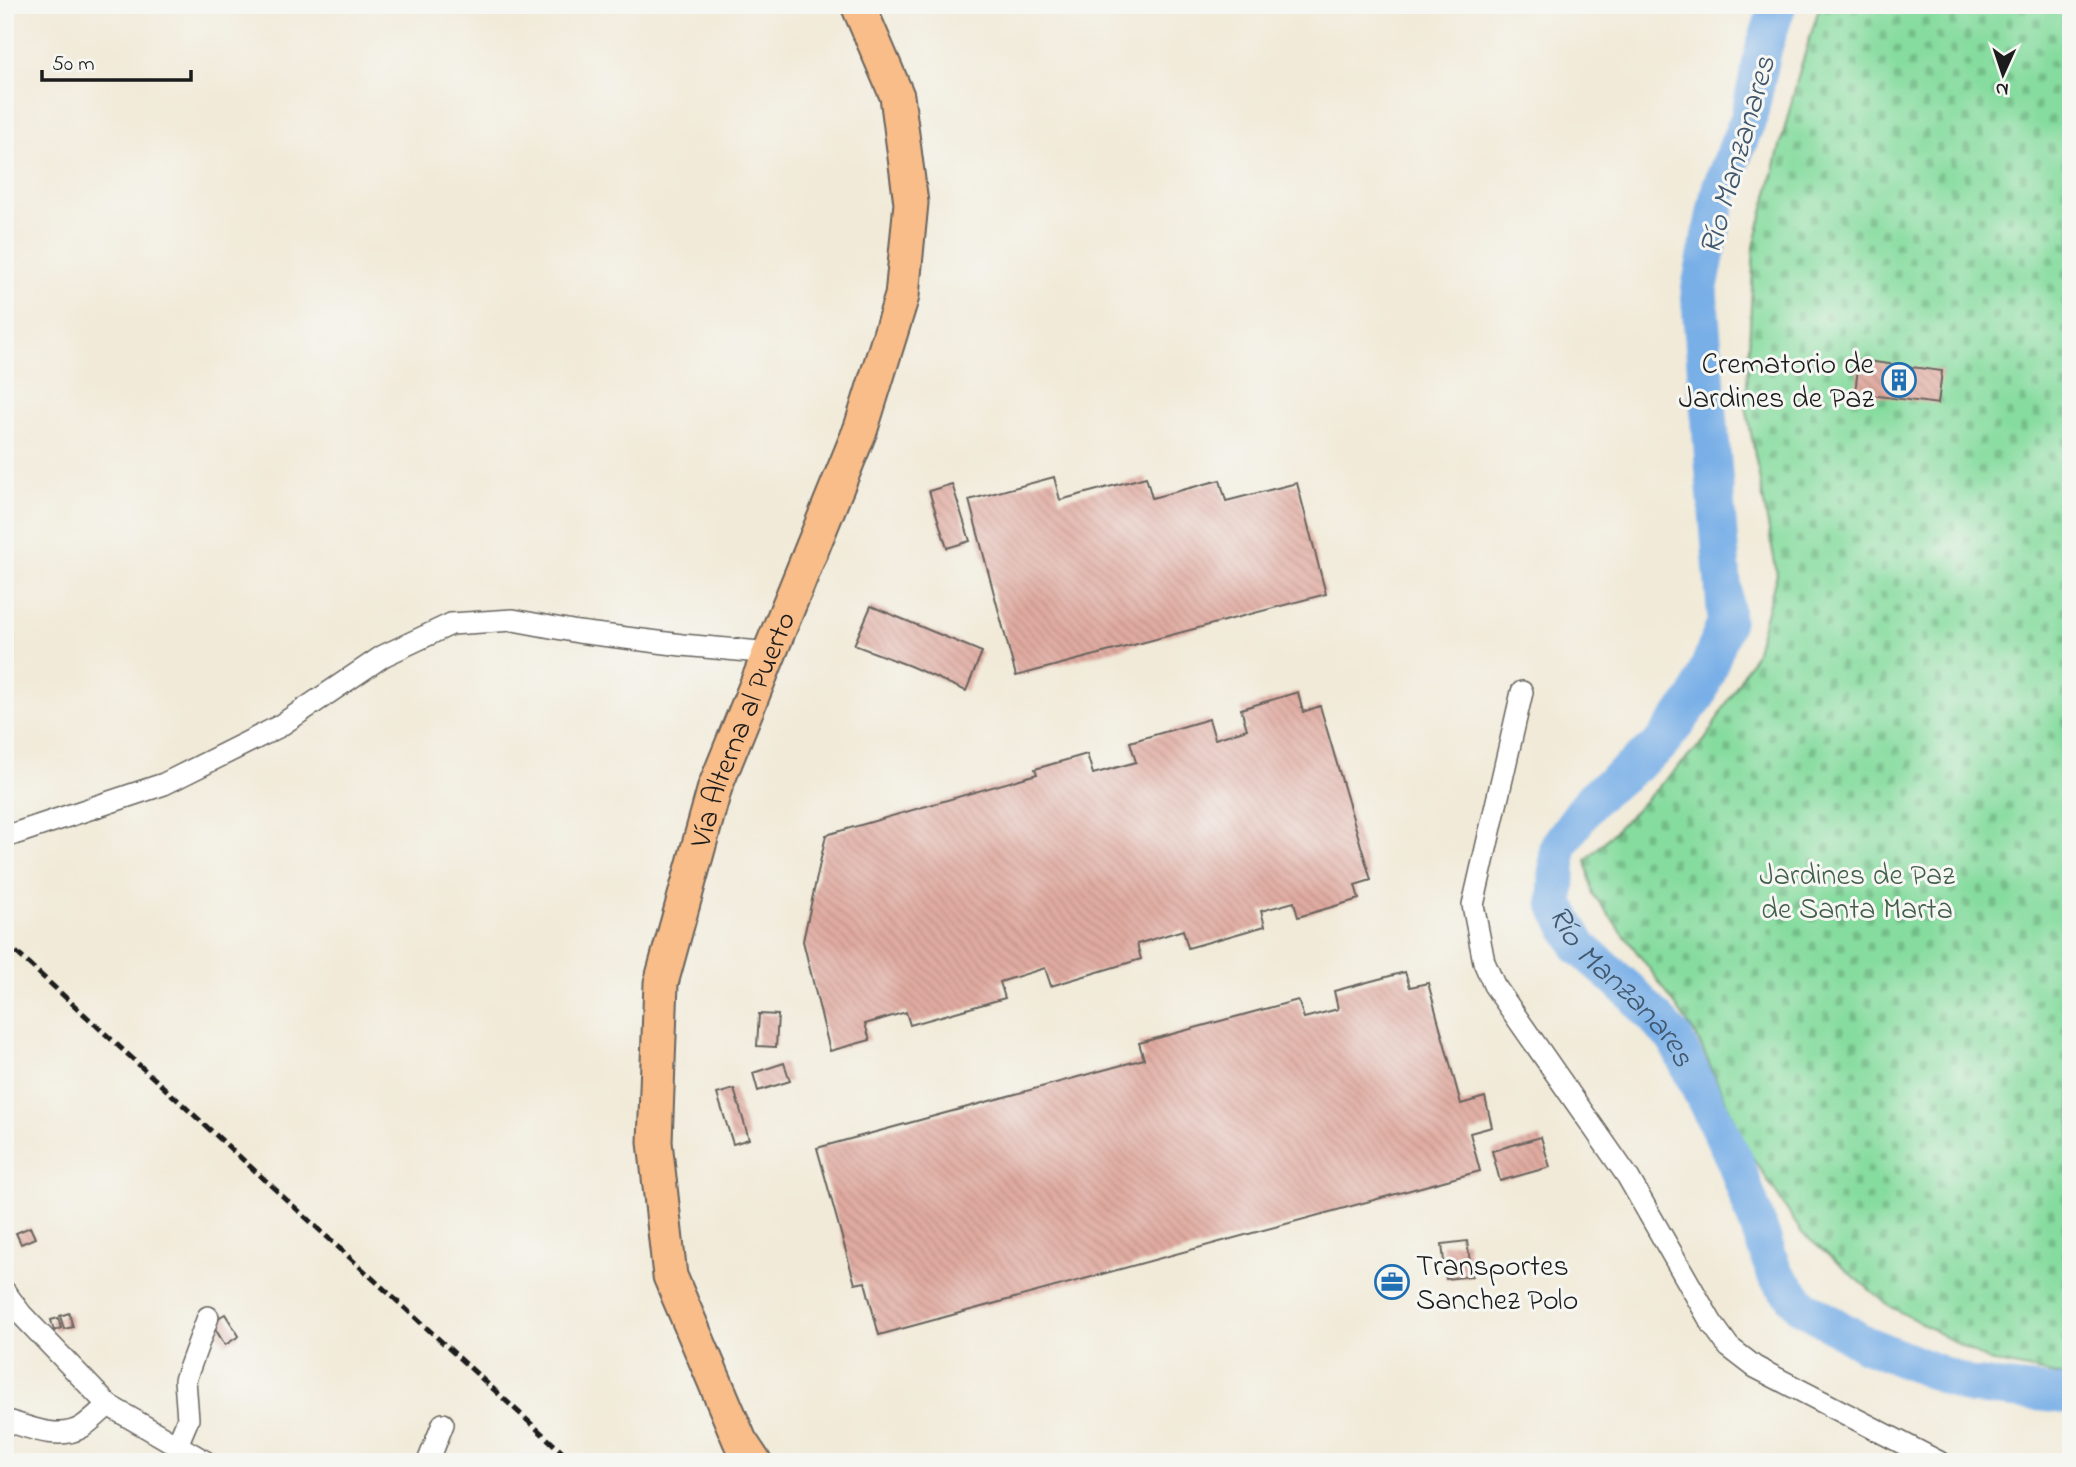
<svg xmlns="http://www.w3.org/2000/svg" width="2076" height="1467" font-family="'Indie Flower',sans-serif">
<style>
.cemetery{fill:url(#cemetery-stones);stroke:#517c5e;stroke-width:2}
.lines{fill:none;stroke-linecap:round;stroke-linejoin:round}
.river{stroke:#78afe7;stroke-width:37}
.building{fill:url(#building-back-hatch)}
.street-casing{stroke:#67645e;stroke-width:24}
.primary-casing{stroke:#67645e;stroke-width:37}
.street{stroke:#fff;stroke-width:21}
.primary{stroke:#f8bd89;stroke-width:33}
.rail{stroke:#1c1c1c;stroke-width:5;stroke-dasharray:10 5;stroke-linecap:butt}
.labels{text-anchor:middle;stroke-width:6;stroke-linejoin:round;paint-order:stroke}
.poi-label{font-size:30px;fill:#1c1c1c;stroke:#f6f6f2;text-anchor:end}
.street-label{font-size:30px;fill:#1c1c1c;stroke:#f6f6f2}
.park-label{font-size:30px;fill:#415f4a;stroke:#f6f6f2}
.water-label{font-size:32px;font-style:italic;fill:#41576d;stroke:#f6f6f2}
</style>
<defs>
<pattern id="cemetery-stones" width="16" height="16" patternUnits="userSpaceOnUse" patternTransform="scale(1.75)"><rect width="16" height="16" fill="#86dc9f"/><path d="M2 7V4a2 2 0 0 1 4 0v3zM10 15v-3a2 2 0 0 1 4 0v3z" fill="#73bc88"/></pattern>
<pattern id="building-back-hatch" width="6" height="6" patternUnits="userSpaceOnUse" patternTransform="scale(1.75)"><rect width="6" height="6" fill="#e0aaa0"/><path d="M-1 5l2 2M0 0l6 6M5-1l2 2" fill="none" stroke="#c09289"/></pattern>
</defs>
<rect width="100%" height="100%" fill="#f6f6f2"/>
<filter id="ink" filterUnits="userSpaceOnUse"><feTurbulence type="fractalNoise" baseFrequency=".0143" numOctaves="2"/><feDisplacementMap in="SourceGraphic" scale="14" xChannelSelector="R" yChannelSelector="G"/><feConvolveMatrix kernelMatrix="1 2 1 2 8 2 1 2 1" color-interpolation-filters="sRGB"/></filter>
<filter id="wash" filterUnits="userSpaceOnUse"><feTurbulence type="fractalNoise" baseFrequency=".00686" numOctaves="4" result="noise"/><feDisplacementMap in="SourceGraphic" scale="28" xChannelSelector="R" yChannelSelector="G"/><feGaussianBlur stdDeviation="1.57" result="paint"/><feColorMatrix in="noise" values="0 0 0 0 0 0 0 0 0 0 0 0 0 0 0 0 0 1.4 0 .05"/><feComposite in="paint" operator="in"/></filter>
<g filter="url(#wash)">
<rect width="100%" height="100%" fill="#f1ead8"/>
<path class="cemetery" d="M1820,5H2071V1378L1989,1361L1888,1305L1802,1233L1748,1150L1696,1035L1649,968L1593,894L1586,860L1705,740L1755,654L1777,574L1746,406L1754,247L1799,73Z"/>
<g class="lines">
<path class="river" id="s1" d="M1778,5L1764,47L1749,117L1720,188L1699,291L1726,621L1698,695L1659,746L1593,798L1558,846L1556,904L1580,947L1629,990L1675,1039L1735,1161L1775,1274L1802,1306L1865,1344L1970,1386L2071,1396"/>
</g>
<g id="blocks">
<g class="building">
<path d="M1859,360L1942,371L1938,404L1855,393Z"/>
<path d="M1054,477L1060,500L1146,477L1152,498L1220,480L1226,501L1297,483L1326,594L1016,676L969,500Z"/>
<path d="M952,484L970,541L947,548L929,491Z"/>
<path d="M871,606L982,652L966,691L910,666L854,645Z"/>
<path d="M1298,692L1303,712L1320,706L1371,880L1355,885L1359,899L1298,917L1294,902L1261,911L1265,926L1188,948L1183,930L1137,944L1141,959L1051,986L1045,968L1000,982L1005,998L910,1025L906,1012L865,1024L870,1040L830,1051L803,941L826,835L1037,774L1035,769L1087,754L1093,774L1136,762L1130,742L1209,719L1215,739L1247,729L1241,709Z"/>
<path d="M1405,972L1410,987L1428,983L1461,1104L1485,1097L1492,1127L1470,1133L1480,1171L879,1335L865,1282L855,1284L817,1148L1144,1059L1139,1043L1298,1000L1304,1018L1338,1009L1334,991Z"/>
<path d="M759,1014L778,1015L776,1047L757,1046Z"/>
<path d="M784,1063L790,1081L758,1091L753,1073Z"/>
<path d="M734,1089L749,1139L733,1144L717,1094Z"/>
<path d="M1541,1137L1550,1167L1500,1181L1492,1151Z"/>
<path d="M30,1227L35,1238L21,1244L16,1233Z"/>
<path d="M1467,1241L1472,1276L1446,1279L1442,1244Z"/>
<path d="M69,1313L73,1327L64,1329L60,1316Z"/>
<path d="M225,1314L239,1336L225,1345L211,1322Z"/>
<path d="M58,1318L61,1328L54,1331L51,1320Z"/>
</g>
</g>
</g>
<g filter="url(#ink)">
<use href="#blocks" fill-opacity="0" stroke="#67645e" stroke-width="2"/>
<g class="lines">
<g class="street-casing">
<g id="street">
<path d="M1522,692L1473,905L1484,962L1494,985L1628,1177L1711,1322L1729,1347L1755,1367L1939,1462"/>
<path d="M5,837L164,784L278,727L383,656L451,624L513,620L578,632L682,645L771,653"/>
<path d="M5,1292L21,1314L108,1405L206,1462"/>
<path d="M5,1420C28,1427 59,1441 82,1427C91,1421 100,1412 108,1405"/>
<path d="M177,1445L188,1419L185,1380L208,1317"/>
<path d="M428,1462L443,1424"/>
</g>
</g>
<g class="primary-casing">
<g id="primary">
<path id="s2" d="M754,1462L740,1441L670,1276L655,1142L661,983L715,787L861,428L902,296L911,203L897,96L858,5"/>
</g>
</g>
<use href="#street" class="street"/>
<use href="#primary" class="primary"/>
<path class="rail" d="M5,942L573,1462"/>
</g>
</g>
<defs>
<g id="building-ring" transform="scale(1.75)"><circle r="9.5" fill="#f6f6f2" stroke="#1f6fb2" stroke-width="1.5"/><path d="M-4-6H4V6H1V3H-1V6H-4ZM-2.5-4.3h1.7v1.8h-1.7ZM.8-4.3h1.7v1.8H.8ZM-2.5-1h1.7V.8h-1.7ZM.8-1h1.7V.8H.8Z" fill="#1f6fb2"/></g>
<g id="office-ring" transform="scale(1.75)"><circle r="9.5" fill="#f6f6f2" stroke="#1f6fb2" stroke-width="1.5"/><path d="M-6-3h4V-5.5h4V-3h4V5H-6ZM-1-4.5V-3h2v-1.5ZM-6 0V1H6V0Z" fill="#1f6fb2"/></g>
</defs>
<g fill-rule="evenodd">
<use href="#building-ring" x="1899" y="380"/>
<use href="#office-ring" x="1392" y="1282"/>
</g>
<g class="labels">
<g class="poi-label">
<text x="1874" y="373">Crematorio de<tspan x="1874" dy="34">Jardines de Paz</tspan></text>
<text x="1416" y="1275" text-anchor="start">Transportes<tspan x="1416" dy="34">Sanchez Polo</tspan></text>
</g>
<g class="street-label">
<text dy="10" stroke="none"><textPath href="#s2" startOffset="765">Vía Alterna al Puerto</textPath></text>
</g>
<g class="park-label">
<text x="1857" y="884">Jardines de Paz<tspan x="1857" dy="34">de Santa Marta</tspan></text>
</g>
<g class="water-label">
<text transform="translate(1736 155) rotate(-74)" y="11">Río Manzanares</text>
<text dy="11" stroke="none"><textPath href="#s1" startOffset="1080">Río Manzanares</textPath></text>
</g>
</g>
<rect width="2076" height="1467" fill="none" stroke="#f6f6f2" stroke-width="28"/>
<g transform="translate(2003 74) rotate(183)" stroke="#f6f6f2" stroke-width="5" paint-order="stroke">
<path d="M0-5L12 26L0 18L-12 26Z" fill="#1c1c1c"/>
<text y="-10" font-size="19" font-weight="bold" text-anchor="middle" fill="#1c1c1c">N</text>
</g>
<path d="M42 70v10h149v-10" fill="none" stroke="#1c1c1c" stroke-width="3.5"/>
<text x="52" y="70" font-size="21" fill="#1c1c1c" stroke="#f6f6f2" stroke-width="5" paint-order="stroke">50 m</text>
</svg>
